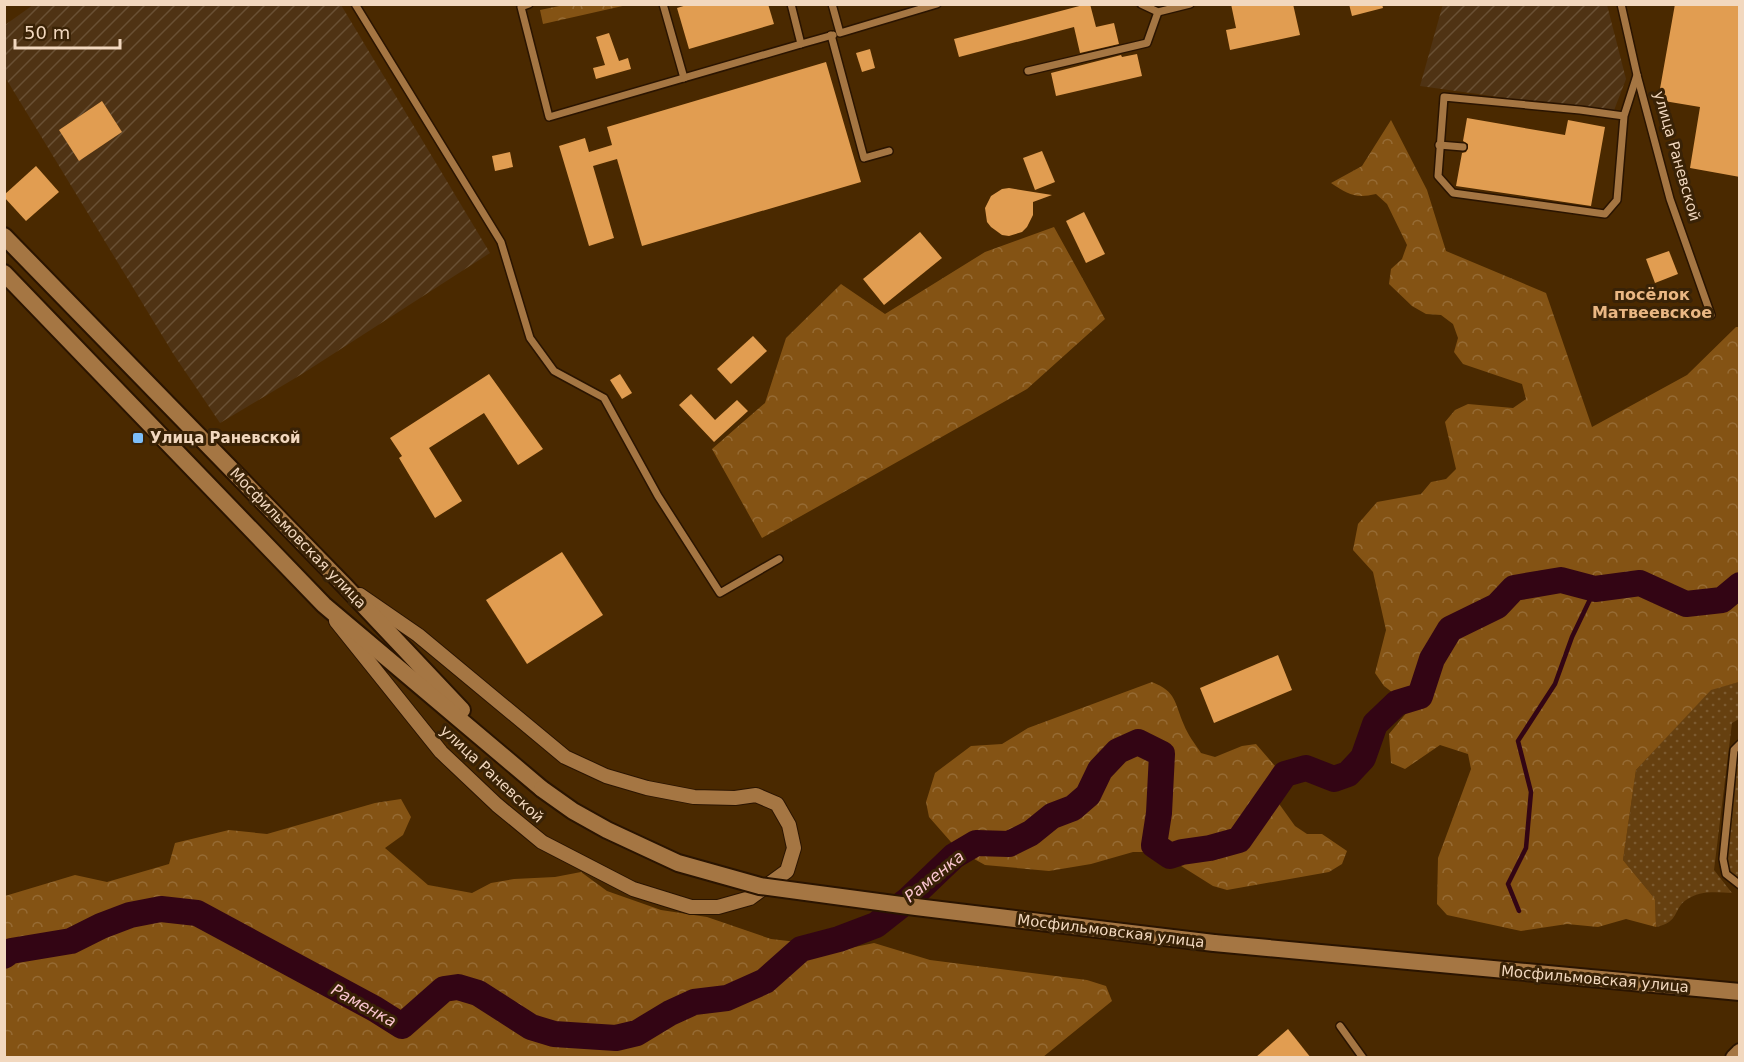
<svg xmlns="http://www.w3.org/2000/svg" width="1744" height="1062" font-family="'DejaVu Sans',sans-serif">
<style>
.industrial{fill:url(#industrial-furrows)}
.grass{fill:url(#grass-dots)}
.forest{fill:url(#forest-crowns)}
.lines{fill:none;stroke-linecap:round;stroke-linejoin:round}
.stream{stroke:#330514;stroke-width:4.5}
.river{stroke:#330514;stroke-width:26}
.building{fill:#e19d51}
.service-casing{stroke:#2a1400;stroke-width:10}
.minor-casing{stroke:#2a1400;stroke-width:16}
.tertiary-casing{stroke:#2a1400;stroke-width:20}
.service{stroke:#a57643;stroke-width:7}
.minor{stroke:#a57643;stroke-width:14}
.tertiary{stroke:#a57643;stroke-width:16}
.tertiary-bridge-casing{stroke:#2a1400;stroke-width:20;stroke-linecap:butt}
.tertiary-bridge{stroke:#a57643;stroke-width:16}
.poi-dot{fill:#7dbef9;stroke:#392206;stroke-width:2}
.labels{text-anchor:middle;stroke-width:6;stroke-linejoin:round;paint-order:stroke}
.street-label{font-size:15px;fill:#f2d8bf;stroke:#392206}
.poi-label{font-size:15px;font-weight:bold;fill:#f2d8bf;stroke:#392206;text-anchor:start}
.neighbourhood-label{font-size:16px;font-weight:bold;fill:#eab783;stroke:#392206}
.water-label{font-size:16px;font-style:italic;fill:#fbc6d0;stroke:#392206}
</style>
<defs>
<pattern id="industrial-furrows" width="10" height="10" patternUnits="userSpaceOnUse" patternTransform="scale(1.5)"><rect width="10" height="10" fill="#4f3314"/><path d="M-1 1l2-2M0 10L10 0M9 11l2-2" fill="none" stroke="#695034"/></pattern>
<pattern id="grass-dots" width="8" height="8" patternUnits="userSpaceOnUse" patternTransform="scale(1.5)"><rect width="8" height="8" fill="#664010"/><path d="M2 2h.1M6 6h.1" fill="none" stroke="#7c5b31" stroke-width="1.8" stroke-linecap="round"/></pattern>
<pattern id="forest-crowns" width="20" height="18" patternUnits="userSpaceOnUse" patternTransform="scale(1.5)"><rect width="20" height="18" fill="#845314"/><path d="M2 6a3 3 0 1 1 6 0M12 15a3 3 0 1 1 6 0" fill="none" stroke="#966b34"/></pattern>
</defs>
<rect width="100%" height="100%" fill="#4a2900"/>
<g class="industrial">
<path d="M1443,4L1607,5L1626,79L1613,113L1420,86Z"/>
<path d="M33,5H341L490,253L302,374L220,423L174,355L5,77V25Z"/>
</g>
<g class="grass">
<path d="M1739,682V719L1732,723L1714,870L1732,893C1716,892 1700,890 1686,900C1673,909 1680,922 1656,927L1655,899L1623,860L1636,770L1711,689Z"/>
<path d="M1733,761H1739V885L1726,874L1723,860Z"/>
</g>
<g class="forest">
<path d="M564,5V4L627,5L543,24L540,10Z"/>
<path d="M1391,120L1427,190L1446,251L1546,293L1592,427L1687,375L1736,327H1739V682L1711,690L1636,770L1623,860L1655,899L1656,927L1626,919L1598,927L1567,924L1521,931L1447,915L1437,904L1438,858L1471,769L1468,754L1440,745L1405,769L1391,763L1389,734L1408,711L1401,699L1384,686L1375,673L1386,630L1373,572L1353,550L1358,524L1377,502L1421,494L1431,482L1446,479L1456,469L1445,422L1455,410L1468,404L1513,408L1526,399L1522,384L1463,364L1454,352L1458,338L1453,324L1441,315L1426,314L1412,306L1389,284L1391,269L1402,259L1407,245L1387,204L1376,194C1355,199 1348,194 1331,183L1362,166Z"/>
<path d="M1054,227L1105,319L1027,389L762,538L712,449L765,403L786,338L841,284L885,314L985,252Z"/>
<path d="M1152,682C1177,692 1174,702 1184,725C1188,735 1195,744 1201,753L1215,757L1242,746L1256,744L1275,766L1272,794L1295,826L1307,834H1322L1347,851L1342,864L1329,872L1227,890L1213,886L1162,854L1147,852H1133L1091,864L1049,871L985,865L958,850L929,817L926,802L935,773L971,746L1002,744L1028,728Z"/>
<path d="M401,799L411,817L403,835L385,848L428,885L472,893L491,883L514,879L555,877L581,872L607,891L661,910L707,917L771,939L850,948L874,943L930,960L1087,980L1106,986L1112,1001L1043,1057H5V896L75,875L107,882L169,864L175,843L229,830L267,834L375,803Z"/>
</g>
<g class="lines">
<path class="stream" d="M1519,911L1508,884L1526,848L1531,792L1518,741L1555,684L1572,637L1595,589"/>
<path class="river" d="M4,956L11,951L71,941L101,926L130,915L161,909L197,913L375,1009L402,1026L444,989L458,987L478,993L531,1027L554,1034L616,1038L637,1033L670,1013L694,1002L727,998L765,981L801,949L839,939L876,925L909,899L954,856L976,843L1009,844L1031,833L1052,816L1073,808L1088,795L1100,770L1118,751L1138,742L1162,754L1159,813L1154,845L1170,856L1182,852L1210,848L1239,840L1285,774L1306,768L1334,779L1348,774L1363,758L1375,724L1397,703L1420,696L1432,659L1450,629L1497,606L1514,588L1561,580L1595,589L1640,583L1686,604L1722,600L1740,585"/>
</g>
<g class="building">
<path d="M690,4H768L774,24L689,49L677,8Z"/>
<path d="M1087,4H1090L1096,27L1114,23L1119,44L1080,53L1074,27L959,57L954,39Z"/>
<path d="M1231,4H1293L1300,35L1230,50L1226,30L1236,28Z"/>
<path d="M1349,4H1382L1383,8L1352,16Z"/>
<path d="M1675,4L1740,6V177L1690,168L1700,107L1658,100Z"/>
<path d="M609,33L619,61L628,58L631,69L596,79L593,68L605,65L596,37Z"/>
<path d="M870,49L875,68L862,72L856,53Z"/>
<path d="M1137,54L1142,76L1056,96L1051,73L1121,55L1122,57Z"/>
<path d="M826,62L861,182L642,246L617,159L593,166L614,238L589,246L559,146L585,138L589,152L612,145L607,127Z"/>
<path d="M102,101L122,132L79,161L59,130Z"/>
<path d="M1467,118L1565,135L1568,120L1605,127L1591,206L1456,186L1462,153L1466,152L1468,148V144L1463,141Z"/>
<path d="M1042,151L1055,182L1035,190L1023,158Z"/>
<path d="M510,152L513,167L495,171L492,156Z"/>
<path d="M36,166L59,192L26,221L4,197V195Z"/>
<path d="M1009,188L1052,195L1033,202V215L1027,227L1022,232L1009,236L1002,235L991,227L987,222L985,208L991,196L1002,189Z"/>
<path d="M1084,212L1105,254L1086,263L1066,221Z"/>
<path d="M920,232L942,258L884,305L863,279Z"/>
<path d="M1669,251L1678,274L1655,283L1646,259Z"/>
<path d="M753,336L767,351L731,384L717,369Z"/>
<path d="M489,374L543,449L518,465L484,413L429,448L462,501L435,518L399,458L402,456L390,438Z"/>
<path d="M620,374L632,393L622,399L610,380Z"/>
<path d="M691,394L715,420L737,400L748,411L714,442L679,405Z"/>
<path d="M562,552L603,615L527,664L486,600Z"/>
<path d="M1278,655L1292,690L1214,723L1200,688Z"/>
<path d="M1288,1029L1311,1058H1255Z"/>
</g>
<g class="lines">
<g class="service-casing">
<g id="service">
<path d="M355,4L501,242L530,338L554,371L604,398L658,496L720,593L779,559"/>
<path d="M529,4L521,7L549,117L801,44L791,4"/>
<path d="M663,4L684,78"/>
<path d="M832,4L840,33L937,4"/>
<path d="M1141,4L1158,12L1190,4"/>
<path d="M1621,4L1637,75L1670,199L1711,315"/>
<path d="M831,35L864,158L889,151"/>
<path d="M801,44L833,35"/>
<path d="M1028,71L1147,43L1158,12"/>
<path d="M1624,116L1617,200L1605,214L1453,193L1438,176L1444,97L1580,110L1624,116L1637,75"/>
<path d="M1439,145L1463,147"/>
<path d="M1740,744L1734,750L1723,859L1726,874L1740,885"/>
<path d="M1340,1026L1363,1058"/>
</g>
</g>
<g class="minor-casing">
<path id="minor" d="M336,621L441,752L497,805L542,842L633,889L691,907H718L750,898L787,871L794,848L789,825L777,804L756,795L735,798L694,797L647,788L606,776L565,757L418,635L360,595"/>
</g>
<g class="tertiary-casing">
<g id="tertiary">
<path d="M4,236L345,586L462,710"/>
<path d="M4,273L324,605L542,789"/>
<path d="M1214,943L1740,992"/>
<path d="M1734,1058L1740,1052"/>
</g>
</g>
<use href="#service" class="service"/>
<use href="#minor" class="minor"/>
<use href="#tertiary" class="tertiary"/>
<g class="tertiary-bridge-casing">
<path id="tertiary-bridge" d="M542,789L573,811L607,830L678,863L760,886L916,907L1214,943"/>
</g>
<use href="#tertiary-bridge" class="tertiary-bridge"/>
</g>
<rect class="poi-dot" x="132" y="432" width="12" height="12" rx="3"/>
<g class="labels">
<g class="street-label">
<text transform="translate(1677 156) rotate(74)" y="5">улица Раневской</text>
<text transform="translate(298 538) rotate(46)" y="5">Мосфильмовская улица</text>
<text transform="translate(492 774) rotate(43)" y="5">улица Раневской</text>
<text transform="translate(1111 931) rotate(7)" y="5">Мосфильмовская улица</text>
<text transform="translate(1595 979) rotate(5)" y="5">Мосфильмовская улица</text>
</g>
<g class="poi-label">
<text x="150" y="443">Улица Раневской</text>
</g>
<g class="neighbourhood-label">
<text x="1652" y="300">посёлок<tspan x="1652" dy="18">Матвеевское</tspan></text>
</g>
<g class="water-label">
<text transform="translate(934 876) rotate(-39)" y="6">Раменка</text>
<text transform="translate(364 1005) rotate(29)" y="6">Раменка</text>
</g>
</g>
<rect width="1744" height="1062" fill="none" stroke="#f2d8bf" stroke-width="12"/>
<path d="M15 39v9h105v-9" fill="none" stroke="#f2d8bf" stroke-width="3"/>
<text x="24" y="39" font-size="18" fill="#f2d8bf" stroke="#392206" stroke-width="4.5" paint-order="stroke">50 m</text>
</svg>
